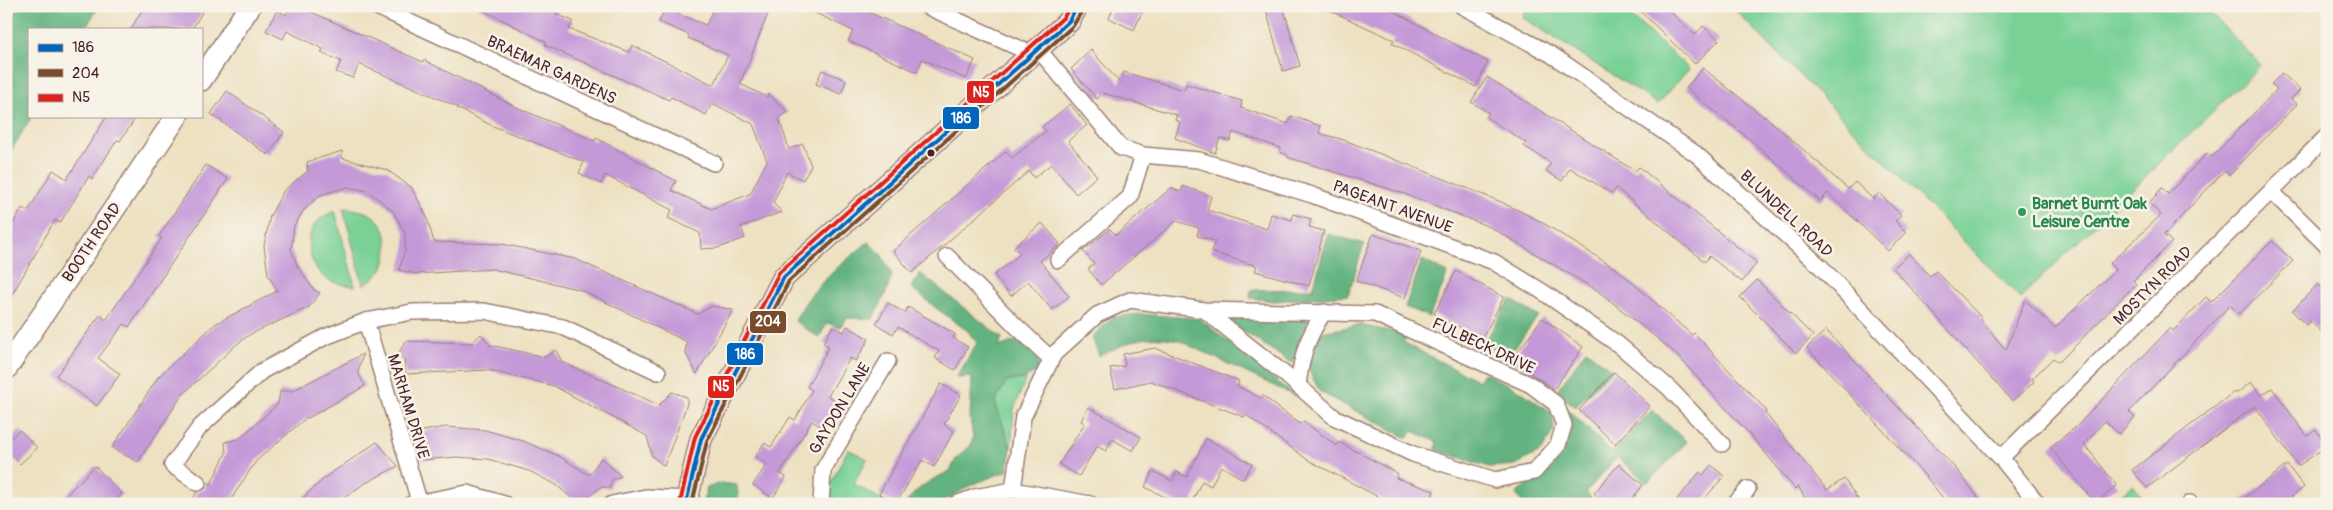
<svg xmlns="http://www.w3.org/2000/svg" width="2333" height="510" font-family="Pangolin,sans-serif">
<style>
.green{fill:#79d196;stroke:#627860}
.forest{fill:#62b37f;stroke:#566955}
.building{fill:#c499d8}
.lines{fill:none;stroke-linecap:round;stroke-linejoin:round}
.street-casing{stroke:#9c8076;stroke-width:18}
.secondary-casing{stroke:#9c8076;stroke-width:24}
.street{stroke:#fff;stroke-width:15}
.secondary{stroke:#fff;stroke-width:21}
.bus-1-casing{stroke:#f7f3e8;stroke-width:8}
.bus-2-casing{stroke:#f7f3e8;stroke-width:8}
.bus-3-casing{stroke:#f7f3e8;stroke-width:8}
.bus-1{stroke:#0065bd;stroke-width:4}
.bus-2{stroke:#7a4b2a;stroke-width:4}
.bus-3{stroke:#dc241f;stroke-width:4}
.bus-dot{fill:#4a1f2b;stroke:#f7f3e8;stroke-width:2}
.leisure-dot{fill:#2e9e5b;stroke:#f7f3e8;stroke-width:2}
.labels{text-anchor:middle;stroke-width:5;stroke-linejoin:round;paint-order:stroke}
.street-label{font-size:16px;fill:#4a1f2b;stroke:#f7f3e8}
.leisure-label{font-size:16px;font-weight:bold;fill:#27864d;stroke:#f7f3e8;text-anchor:start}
.line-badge{stroke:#f7f3e8;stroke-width:2}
.badge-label{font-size:14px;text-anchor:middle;font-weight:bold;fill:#fff}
</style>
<rect width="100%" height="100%" fill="#f7f3e8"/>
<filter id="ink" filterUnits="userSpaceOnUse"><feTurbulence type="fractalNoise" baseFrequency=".02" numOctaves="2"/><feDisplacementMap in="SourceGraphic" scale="10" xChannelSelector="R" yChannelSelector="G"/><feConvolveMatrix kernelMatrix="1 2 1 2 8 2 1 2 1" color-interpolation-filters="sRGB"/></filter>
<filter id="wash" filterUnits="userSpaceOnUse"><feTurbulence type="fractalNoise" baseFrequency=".0096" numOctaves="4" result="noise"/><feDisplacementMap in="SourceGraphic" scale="20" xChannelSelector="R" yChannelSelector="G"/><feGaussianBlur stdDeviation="1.12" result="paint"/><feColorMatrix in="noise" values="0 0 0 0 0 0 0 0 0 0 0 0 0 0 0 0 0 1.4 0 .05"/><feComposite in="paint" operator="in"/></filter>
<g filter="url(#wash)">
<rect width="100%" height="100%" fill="#ede1c1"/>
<g class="green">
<path d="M1527,6H1620L1689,69L1658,104L1522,17Z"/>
<path d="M1731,6H2203L2261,65L2020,298Z"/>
<path d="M343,208C369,210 387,218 387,247C387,255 385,267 379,273C375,278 368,281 363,285Z"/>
<path d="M335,211L355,286C345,285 333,284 325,278C310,266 303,240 315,224C320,218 328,214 335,211Z"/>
<path d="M1026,378L1014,409L1011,449L995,402L1006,382Z"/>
<path d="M848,449L867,459L854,484L890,504H837L829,487Z"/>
<path d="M2133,485L2148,504H2108Z"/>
</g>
<g class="forest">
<path d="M19,6H99L85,29H29V116H32L6,159V29Z"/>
<path d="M1328,234L1364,244L1348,295L1274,301L1250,298L1251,290L1313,289Z"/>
<path d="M868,242L881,254L892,275L886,293L873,319L847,318L840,327L827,323L819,338L795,321C810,288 841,265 868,242Z"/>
<path d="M1422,260L1448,273L1429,317L1405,307Z"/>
<path d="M920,273L1002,338L999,347L1015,341L1035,353L1040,370L1026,378L1006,382L995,402L1011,449L1007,471L971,485L939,504H906C916,487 933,479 950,471L956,459L971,445L973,438L970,418L972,377L956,378L977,343L968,331L936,308L911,287Z"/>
<path d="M1510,299L1538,316L1508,357L1484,343Z"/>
<path d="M1140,314L1200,319L1295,396L1178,340C1144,333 1129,342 1099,356L1092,337L1113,317Z"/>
<path d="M1223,318L1310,320L1301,336L1293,364Z"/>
<path d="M1359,325L1395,332L1406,337L1404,343L1479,381L1484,373L1519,390L1552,413L1554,429L1542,451L1515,465L1489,467L1436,450L1437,442L1413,431L1407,438L1320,392L1308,369L1311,352L1322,332Z"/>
<path d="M1586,350L1612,370L1575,407L1557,391Z"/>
<path d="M1564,406L1612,452L1652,410L1687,442L1647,483L1617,457L1586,492L1593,500L1590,504H1523L1516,494L1528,483L1547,474L1563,452L1571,428Z"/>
<path d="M721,483L737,485L739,504H702L707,488Z"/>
</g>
<g id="blocks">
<g class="building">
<path d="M144,6H206L192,29H131Z"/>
<path d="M290,6H298L423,62L424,60L516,107L595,141L596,138L676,181L671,190L711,209L750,194L767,161L753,124L712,103L706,115L671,97L669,100L545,45L546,42L475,6H560L556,14L573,21L569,29L629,52L632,45L714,85L728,55L688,38L689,35L659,22L665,9L706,25L714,6H771L740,84L767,97L768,94L788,112L779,118L789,149L803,144L811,166L803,180L787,172L773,203L782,212L741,227L745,238L718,248L701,249L700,233L668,218L672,210L605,175L601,184L579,173L584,162L493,126L457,108L458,107L359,64L353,78L336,72L341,61L321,53L323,49L287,31L283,39L266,31L277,10L286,15Z"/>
<path d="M801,6H855L975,60L966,79L922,59L917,72L848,41L853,31Z"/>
<path d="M1114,6H1145L1134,30L1109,18Z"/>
<path d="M1265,6H1283L1300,66L1283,71Z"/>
<path d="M1320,6H1384L1488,62L1476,87L1392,43L1394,40Z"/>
<path d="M1635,6H1664L1695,35L1703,26L1719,40L1695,64Z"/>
<path d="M1091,50L1120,83L1124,72L1184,90L1186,84L1242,101L1241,108L1288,124L1291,116L1321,126L1319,133L1344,140L1432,174L1501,202L1540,221L1618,270L1692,335L1694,333L1767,411L1765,413L1827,490L1844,479L1861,504H1808L1798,486L1795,489L1753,438L1674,352L1598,291L1490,227L1402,193L1287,157L1288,155L1280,152L1281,148L1233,132L1230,141L1220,138L1215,153L1175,138L1180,122L1175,120L1177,115L1103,93L1097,99L1071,69Z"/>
<path d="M1703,68L1764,117L1765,116L1848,189L1855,182L1873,199L1879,193L1901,215L1895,221L1906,232L1888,251L1828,193L1820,201L1753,142L1686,88Z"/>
<path d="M822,70L846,80L841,94L816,84Z"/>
<path d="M2282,73L2300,90L2291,99L2297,104L2230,175L2225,170L2164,235L2172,242L2133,281L2136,284L2059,362L2053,358L2032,379L2034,382L2012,401L1893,268L1909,254L1930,276L1936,271L1982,318L1980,319L2006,350L2025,300L2055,328L2116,269L2110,263L2161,215L2149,203L2162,188L2168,194L2207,153L2212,157L2277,89L2271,84Z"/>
<path d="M1487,77L1635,171L1639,167L1757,263L1742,282L1709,256L1705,262L1616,188L1613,194L1570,168L1562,181L1546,171L1551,163L1524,146L1526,143L1486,117L1489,113L1471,102Z"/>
<path d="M227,91L284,132L268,155L211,114Z"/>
<path d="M1070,104L1087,125L1068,141L1097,176L1076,194L1051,164L1034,178L1029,171L912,273L893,251L1006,151L1012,158L1046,131L1042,127Z"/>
<path d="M107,116H137L120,141L117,140L92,179L89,176L60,223L55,220L6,305V236L22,208L28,211L53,170L67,179Z"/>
<path d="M342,151V158L387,170L411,187L426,215L434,242L502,244L575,259L698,314L712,306L733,310L697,374L685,352L687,342L581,290L493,269L416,274L399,270L405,250V233L393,211L368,191L347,187L320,195L303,211L294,226L291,250L298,267L313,289L320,293L309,307L249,335L236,345L182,395L138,462L112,448L159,376L215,324L277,291L268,274L264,246L270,216L284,190L308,171L307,162Z"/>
<path d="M206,165L228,179L129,327L124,324L98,358L120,374L97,406L56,376L100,315L106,320L162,238L159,236Z"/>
<path d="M1183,186L1211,196L1207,210L1267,229L1271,214L1292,220L1293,214L1311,219L1309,227L1324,231L1309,286L1255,271L1257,266L1211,252L1215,241L1197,236L1199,228L1176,221L1101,285L1088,269L1094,264L1083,251L1110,229L1116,235L1171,188L1181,192Z"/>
<path d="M1042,223L1060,244L1040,261L1069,296L1052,310L1028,281L1011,296L994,275L1020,254L1014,247Z"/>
<path d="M1373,234L1421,251L1405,298L1356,281Z"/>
<path d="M2272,241L2293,261L2239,314L2230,305L2129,412L2135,417L2119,434L2105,421L2084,444L2117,486L2095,503L2050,447L2076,427L2170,328L2173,331L2206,297L2211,302Z"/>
<path d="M1456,271L1504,297L1482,339L1434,314Z"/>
<path d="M1757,280L1813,336L1796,353L1740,297Z"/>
<path d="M2318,284L2327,293V337L2310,321L2306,325L2292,311Z"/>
<path d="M888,303L905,313L908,307L955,334L953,338L968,347L955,370L935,358L939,351L898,327L893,334L876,324Z"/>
<path d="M1542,318L1583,347L1554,389L1512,360Z"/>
<path d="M833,326L844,332L847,326L869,339L856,361L850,358L828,396L835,400L820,426L812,421L780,473L786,477L773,498L753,485L767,464L755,457L764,443L771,447L790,417L795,420L812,390L807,387L829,346L823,343Z"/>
<path d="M1826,330L1958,471L1983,504H1948L1927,478L1807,348Z"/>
<path d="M481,334L490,345L545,357L556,350L562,362L659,405L672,392L687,397V404L664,466L652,456L647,436L554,386L488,370L406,374L404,359L398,354L406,341L472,343Z"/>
<path d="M1155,348L1239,381L1237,386L1261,398L1263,396L1300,424L1303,421L1337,446L1339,442L1398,474L1396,478L1434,491L1430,504H1392L1308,460L1246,415L1244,417L1151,381L1115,389L1110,368L1125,366L1123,354Z"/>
<path d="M363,354L358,372L365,386L308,418L307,417L256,461L228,504H190L197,492L205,489L207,482L211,484L226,453L225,442L239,439L278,404L280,391H292Z"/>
<path d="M1614,372L1650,406L1615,444L1579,410Z"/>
<path d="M2251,382L2261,396L2272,388L2307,436L2316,430L2327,446L2298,466L2255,406L2147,488L2132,470L2234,392L2236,394Z"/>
<path d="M941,384L961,395L944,424L954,431L934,467L922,460L896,504L879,494Z"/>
<path d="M1088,407L1141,437L1133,451L1112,439L1106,451L1097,446L1079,476L1059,464L1085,423L1081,421Z"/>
<path d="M446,427L485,430L523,441L559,456L589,475L601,458L621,476L612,480L610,488L601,487L579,504L555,484L529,471L488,459L456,457L423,460L415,435L423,431Z"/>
<path d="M20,430L37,448L20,464L6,449V442Z"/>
<path d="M1206,438L1252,464L1243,479L1221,466L1211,486L1202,481L1191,504H1179L1145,487L1153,471L1172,481L1177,472L1187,477Z"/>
<path d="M377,442L398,466L362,485L336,504H296L327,476Z"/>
<path d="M1619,464L1643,485L1628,504H1606L1594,493Z"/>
<path d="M1711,465L1724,476L1700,504H1673L1700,472L1703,475Z"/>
<path d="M2287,465L2304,487L2283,504H2237Z"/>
<path d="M95,466L122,494L112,504H57Z"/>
</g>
</g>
</g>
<g filter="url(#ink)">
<use href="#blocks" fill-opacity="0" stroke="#9c8076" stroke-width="1"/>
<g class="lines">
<g class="street-casing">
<g id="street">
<path d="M375,6L714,163"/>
<path d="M926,6L1032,54"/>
<path d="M1462,6L1552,55L1696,154L1821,267L2001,458L2038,504"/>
<path d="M1038,49L1121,148L1143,155L1199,160L1312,195L1494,262L1543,292L1619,345L1669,388L1722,444"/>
<path d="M2271,191L2327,246"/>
<path d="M947,256L1015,325L1051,359"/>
<path d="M1058,260L1130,197L1143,155"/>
<path d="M366,321L419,501"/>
<path d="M1298,385C1302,354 1307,338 1324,312"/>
<path d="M2001,458L2327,136"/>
<path d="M198,483L172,465L200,427L262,371L325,337L366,321L412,312L484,311L563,327L658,372"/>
<path d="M1013,490L1023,417L1054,354L1097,315L1130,300L1204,310L1375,314L1531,385L1556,404L1564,425L1558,445L1534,472L1495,480L1413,454L1334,417L1287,376L1204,310"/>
<path d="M411,504L467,493L504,504"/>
<path d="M612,504L646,497L687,499"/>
<path d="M821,504L823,470L888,361"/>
<path d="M956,504L975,497L1013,490L1090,504"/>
<path d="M1735,504L1748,489"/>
<path d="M2190,504V503"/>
</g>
</g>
<g class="secondary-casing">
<g id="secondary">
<path d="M201,80L250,6"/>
<path d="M6,369L177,116"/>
<path d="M686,504L701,439L784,277L1069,21L1077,6"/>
</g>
</g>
<use href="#street" class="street"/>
<use href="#secondary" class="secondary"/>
<g class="bus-1-casing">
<path id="bus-1" d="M686,504L701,439L784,277L1069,21L1077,6"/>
</g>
<g class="bus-2-casing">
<path id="bus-2" d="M692,504L707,441L789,281L1073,26L1083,9"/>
</g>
<g class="bus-3-casing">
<path id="bus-3" d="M680,503L695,437L779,273L1064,17L1070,6"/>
</g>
<use href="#bus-1" class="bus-1"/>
<use href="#bus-2" class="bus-2"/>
<use href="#bus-3" class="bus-3"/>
</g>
</g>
<circle class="bus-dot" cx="931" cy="153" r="4.5"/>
<circle class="leisure-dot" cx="2022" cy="212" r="5"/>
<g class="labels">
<g class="street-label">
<text transform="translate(552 69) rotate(25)" y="6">BRAEMAR GARDENS</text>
<text transform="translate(1393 206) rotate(20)" y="6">PAGEANT AVENUE</text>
<text transform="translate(1787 213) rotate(43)" y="6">BLUNDELL ROAD</text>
<text transform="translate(91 242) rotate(-56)" y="6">BOOTH ROAD</text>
<text transform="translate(2152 285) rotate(-45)" y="6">MOSTYN ROAD</text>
<text transform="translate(1484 345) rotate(25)" y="6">FULBECK DRIVE</text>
<text transform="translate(409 406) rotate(73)" y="6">MARHAM DRIVE</text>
<text transform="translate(839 408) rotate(-59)" y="6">GAYDON LANE</text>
</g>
<g class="leisure-label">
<text x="2032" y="209">Barnet Burnt Oak<tspan x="2032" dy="18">Leisure Centre</tspan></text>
</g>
</g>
<g class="line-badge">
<rect x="966" y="80" width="29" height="24" rx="5" fill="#dc241f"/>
<rect x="942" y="106" width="38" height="24" rx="5" fill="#0065bd"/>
<rect x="749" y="310" width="38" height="24" rx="5" fill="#7a4b2a"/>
<rect x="726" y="342" width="38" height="24" rx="5" fill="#0065bd"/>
<rect x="707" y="375" width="28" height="24" rx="5" fill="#dc241f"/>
</g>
<g class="badge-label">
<text x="981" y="97">N5</text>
<text x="961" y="123">186</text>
<text x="768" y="326">204</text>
<text x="745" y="359">186</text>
<text x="721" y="391">N5</text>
</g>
<rect width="2333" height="510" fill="none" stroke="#f7f3e8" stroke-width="25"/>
<rect x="28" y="28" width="175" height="90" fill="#f7f3e8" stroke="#b29e9c"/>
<rect x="38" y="44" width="25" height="8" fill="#0065bd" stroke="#b29e9c"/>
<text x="72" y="52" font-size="15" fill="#4a1f2b">186</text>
<rect x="38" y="69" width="25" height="8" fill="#7a4b2a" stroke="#b29e9c"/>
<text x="72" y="78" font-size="15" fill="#4a1f2b">204</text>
<rect x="38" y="94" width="25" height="8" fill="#dc241f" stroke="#b29e9c"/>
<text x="72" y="102" font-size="15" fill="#4a1f2b">N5</text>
</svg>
